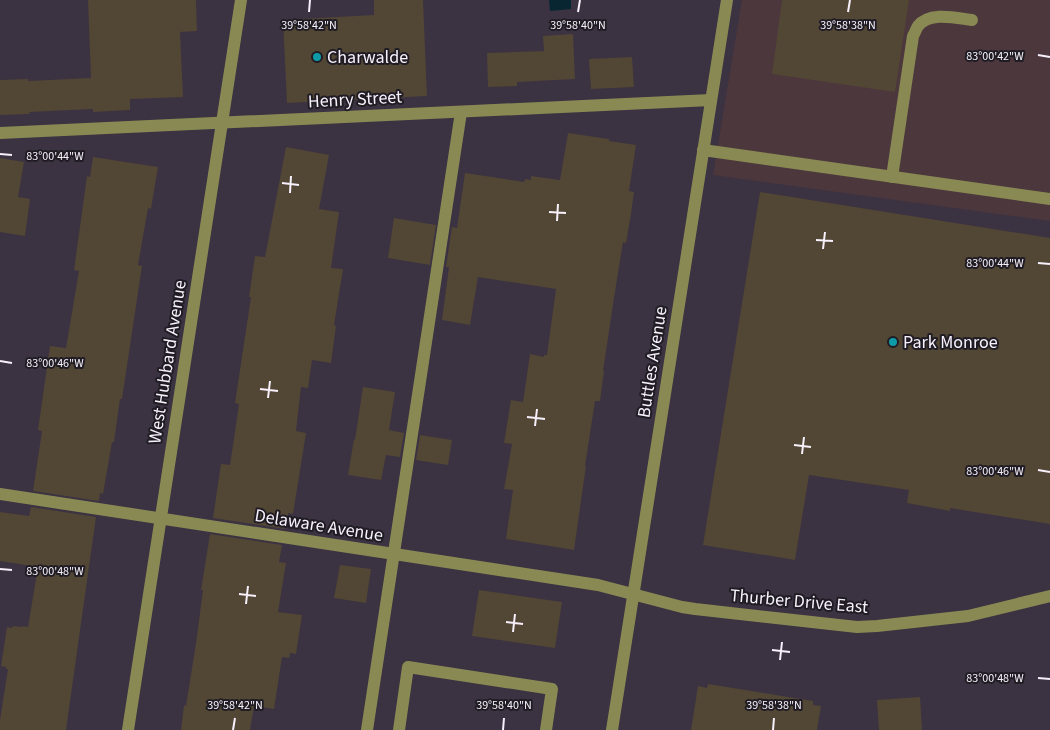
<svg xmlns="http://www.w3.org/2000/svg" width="1050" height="730" font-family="'Source Sans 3',sans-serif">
  <rect width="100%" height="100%" fill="#3b3242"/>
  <path fill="#4c373d" d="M742 0H1050V221L713 175Z"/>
  <path fill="#072632" d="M549 0H571V9L550 11Z"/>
  <g fill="#524635">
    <path d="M88 0H196L197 31 180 32 183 97 130 99V110L93 112V109L29 112 30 114 0 115V80L28 79V81L91 78Z"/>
    <path d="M374 0H423L427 96 287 103 283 20 374 15Z"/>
    <path d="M782 0H909L895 92 772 74Z"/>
    <path d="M573 34 575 79 517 82V86L488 87 487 53 544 51 543 36Z"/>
    <path d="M632 57 634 87 591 89 589 59Z"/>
    <path d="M568 133 609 139V141L636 145 629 191 634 192 631 214 626 243 623 242 614 298 603 371H604L600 401H595L585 466H586L574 550 506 539 513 490 504 489 512 444 504 443 511 400 523 402 530 354 544 357V355H547L556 289 478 277 470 325 442 320 449 267H446L452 227 457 228 465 173 524 182 525 179 531 180V176L560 180Z"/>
    <path d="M286 147 329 155 319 209 339 212 331 268 343 269 334 325 336 326 331 363 312 360 308 388 301 387 296 431 306 433 293 514 288 513 285 529 213 518 221 464 230 465 239 404 235 403 251 297H249L255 256 265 257Z"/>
    <path d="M93 157 158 167 151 209 148 208 138 265 142 266 122 399H120L114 442H112L103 494 100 493 99 501 33 491 42 431 38 430 50 346 66 348 79 271 74 270 87 176 90 177Z"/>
    <path d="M0 158 24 162 18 197 30 199 25 236 0 232Z"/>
    <path d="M760 192 1050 238V524L950 508V511L907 503 909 490 809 475 795 560 703 545Z"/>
    <path d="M394 218 436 225 430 265 388 258Z"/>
    <path d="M363 387 395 392 389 430 404 433 400 457 386 455 381 480 348 475 354 439 355 440Z"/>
    <path d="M420 435 452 440 448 465 416 460Z"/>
    <path d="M31 507 96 517 66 730H0V720L8 669H6V667L1 666 7 627 12 628 13 626 23 627V626L28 627 38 567 0 561V512L29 516Z"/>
    <path d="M210 534 282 545 279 562 286 563 278 612 302 615 296 654 290 653 289 658 282 657 274 709 254 706 250 730H181L184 705 186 706 196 643 203 590H201Z"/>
    <path d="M340 565 371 569 366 603 334 598Z"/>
    <path d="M479 590 562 602 555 648 472 636Z"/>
    <path d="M708 684 813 701V705L821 706 817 730H691L698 686 707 688Z"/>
    <path d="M920 697 922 730H879L877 700Z"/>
  </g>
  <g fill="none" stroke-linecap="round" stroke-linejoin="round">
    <g stroke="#898a53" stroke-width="12">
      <path d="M0 133 711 100"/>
      <path d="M703 150 1050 199"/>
      <path d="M892 177 913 36C915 33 916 29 918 26 930 11 956 18 972 20"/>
      <path d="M0 494 598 585 682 607 695 609 857 627 877 626 968 616 1050 596"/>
      <path d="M128 730 241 0"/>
      <path d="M367 730 461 112"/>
      <path d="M399 730 408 667 552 689 546 730"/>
      <path d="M612 730 727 0"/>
    </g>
  </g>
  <path fill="none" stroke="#f7f1fc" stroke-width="2" d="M309 12 310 0M578 12 580 0M848 12 850 0M1038 55 1050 57M0 154 12 155M282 183 299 185M290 193 291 176M549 212 566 213M557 221 558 204M816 240 833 241M823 249 825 232M1038 263 1050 264M0 361 12 363M260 389 278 391M268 398 270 381M527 417 545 419M535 426 537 409M794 445 811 447M802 454 804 437M1038 470 1050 472M0 569 12 570M239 594 256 596M246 604 248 586M506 622 523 624M513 632 515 614M772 650 790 652M780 660 782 642M1038 678 1050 679M233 730 235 718M503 730 504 718M773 730 774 718"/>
  <g fill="#0f9aa8" stroke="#201c23" stroke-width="2">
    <circle cx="317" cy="57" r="5"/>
    <circle cx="893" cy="342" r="5"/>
  </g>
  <g text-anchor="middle" stroke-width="4" stroke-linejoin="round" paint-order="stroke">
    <g font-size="18" fill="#f7f1fc" stroke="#201c23" text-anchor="start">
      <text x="327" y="63">Charwalde</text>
      <text x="903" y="348">Park Monroe</text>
    </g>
    <g font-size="18" fill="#f7f1fc" stroke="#201c23">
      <text transform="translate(355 99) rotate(-3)" y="6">Henry Street</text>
      <text transform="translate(167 362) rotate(-81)" y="6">West Hubbard Avenue</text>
      <text transform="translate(652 362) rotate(-81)" y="6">Buttles Avenue</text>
      <text transform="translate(319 525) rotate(9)" y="6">Delaware Avenue</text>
      <text transform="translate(799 601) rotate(5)" y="6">Thurber Drive East</text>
    </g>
  </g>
  <g font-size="12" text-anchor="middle" fill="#f7f1fc" stroke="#201c23" stroke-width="4" stroke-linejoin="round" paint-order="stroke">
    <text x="309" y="29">39°58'42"N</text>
    <text x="578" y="29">39°58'40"N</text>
    <text x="848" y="29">39°58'38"N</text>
    <text x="995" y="60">83°00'42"W</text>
    <text x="55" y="160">83°00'44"W</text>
    <text x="995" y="267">83°00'44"W</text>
    <text x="55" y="367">83°00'46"W</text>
    <text x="995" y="475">83°00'46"W</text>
    <text x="55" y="575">83°00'48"W</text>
    <text x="995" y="682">83°00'48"W</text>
    <text x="235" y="709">39°58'42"N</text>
    <text x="504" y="709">39°58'40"N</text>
    <text x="774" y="709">39°58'38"N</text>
  </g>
</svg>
